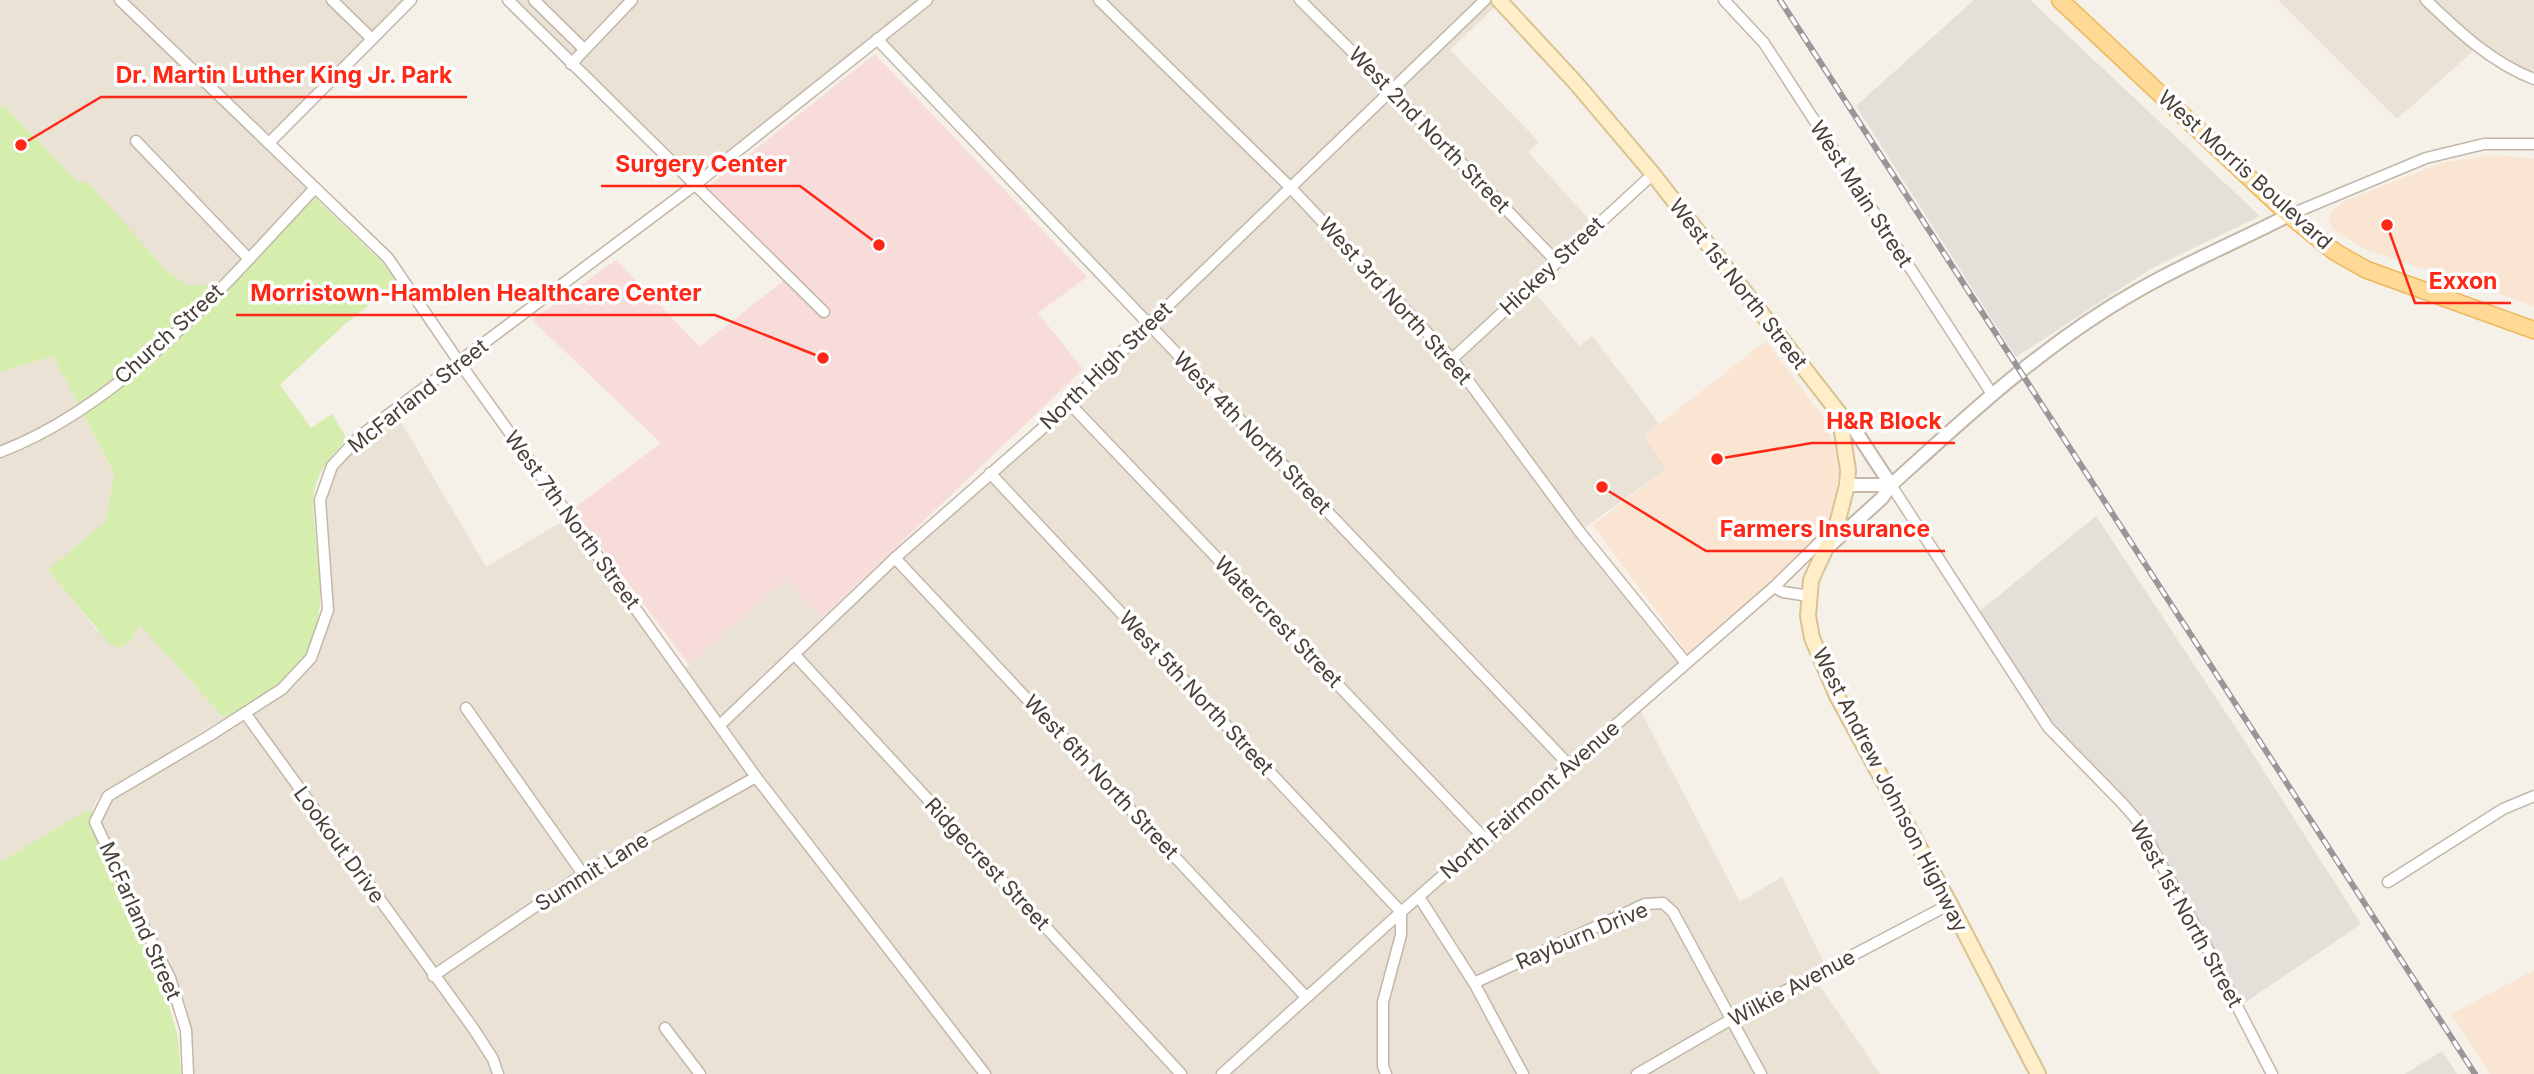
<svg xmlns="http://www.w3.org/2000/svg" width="2534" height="1074" font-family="Inter,sans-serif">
  <rect width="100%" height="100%" fill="#f5f0e8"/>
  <g fill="#eae2d5">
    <path d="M0 0H411L269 143 315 188 195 313 79 183 3 105 0 107Z"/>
    <path d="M508 0H1502L1450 50 1539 142 1528 152 1592 223 1557 262 1530 286 1579 346 1592 336 1659 424 1644 436 1666 469 1580 531 1686 663 1638 706 1740 902 1782 877 1827 969 1814 977 1880 1074H188L186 1030 170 978 95 822 108 796 282 689 311 658 328 610 320 500 332 466 394 410 486 567 570 517 682 671 785 579 827 622 1148 325 877 39 696 184Z"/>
    <path d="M2278 0H2534V79L2479 46 2397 119Z"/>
    <path d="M53 356 114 474 106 521 49 570 97 631 138 623 224 718 104 793 98 798 92 810 84 812 0 862V372Z"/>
  </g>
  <g fill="#f9e5d1">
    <path d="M2496 155 2534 159V306L2365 249 2333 229 2329 218 2331 212 2343 202 2441 163Z"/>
    <path d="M1766 341 1825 420 1837 457 1838 474 1835 497 1828 520 1811 546 1790 568 1688 654 1593 525 1666 469 1644 436Z"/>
    <path d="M2534 970V1074H2490L2452 1014Z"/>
  </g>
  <g fill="#e5dfd9">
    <path d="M1974 0H2030L2260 216 2152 268 2016 357 1856 106Z"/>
    <path d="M2096 516 2255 757 2361 924 2237 1008 2136 819 2052 733 1975 615Z"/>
    <path d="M2442 1051 2457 1074H2405Z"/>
  </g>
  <path fill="#f7dcda" d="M875 54 1087 277 1038 313 1083 369 822 618 785 579 689 665 573 509 661 443 532 320 616 260 700 347 783 281 697 196Z"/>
  <g fill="#d5edad">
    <path d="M3 105 79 183 86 182 94 189 166 270 188 286 206 285 221 297 314 197 381 261 398 282 344 325 280 385 311 428 332 414 347 439C332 455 318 470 314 493 312 509 315 525 316 541 322 586 327 638 291 673 272 691 247 705 224 718L139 624 131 641 119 648 109 643 48 570 106 521 114 473 53 356 0 372V107Z"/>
    <path d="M92 810C93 836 99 848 110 871L111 877 162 982 178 1037 181 1074H0V862L84 812Z"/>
  </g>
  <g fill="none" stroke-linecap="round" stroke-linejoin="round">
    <g stroke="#c2b7a9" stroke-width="13">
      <g id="minor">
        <path d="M120 0 388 258 459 362 756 777 985 1074"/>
        <path d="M332 0 371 38"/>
        <path d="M508 0 824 312"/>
        <path d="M534 0 584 49"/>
        <path d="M1099 0 1290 187 1452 359 1579 531 1686 663"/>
        <path d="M1300 0 1392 91 1557 262"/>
        <path d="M1724 0 1764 43 1992 394"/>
        <path d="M2426 0C2458 31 2492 63 2534 79"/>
        <path d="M877 39 1570 766"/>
        <path d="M571 64 632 0"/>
        <path d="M136 141 249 259"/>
        <path d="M269 143 411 0"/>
        <path d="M2289 215 2426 158 2484 144H2534"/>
        <path d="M1452 359 1653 174"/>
        <path d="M1070 404 1486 840"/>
        <path d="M0 452C124 405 226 283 315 188"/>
        <path d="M990 473 1401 912"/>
        <path d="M1891 485 2048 727 2123 804 2136 819 2203 940 2272 1074"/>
        <path d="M895 558 1306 997"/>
        <path d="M1774 587 1783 592 1809 596"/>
        <path d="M794 654 1181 1074"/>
        <path d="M466 708 583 874"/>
        <path d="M245 713 473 1028 493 1059 498 1074"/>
        <path d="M720 725 895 558 1070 404 1148 325 1485 0"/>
        <path d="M2388 882 2503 809 2534 796"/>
        <path d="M1419 897 1474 983 1523 1074"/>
        <path d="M433 976 583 874 756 777"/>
        <path d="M1474 983 1645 904 1663 903 1673 912 1761 1074"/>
        <path d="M665 1028 700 1074"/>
        <path d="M188 1074 186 1030 170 978 145 929 95 822 108 796 209 736 282 689 311 658 328 610 320 500 332 466 360 436 696 184 927 0"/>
        <path d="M1222 1074 1401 912 1774 587 1830 532"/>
        <path d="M1386 1074 1383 1066V1002L1401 935V912"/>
        <path d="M1637 1074 1730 1020 1950 904"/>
      </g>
    </g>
    <g stroke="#c2b7a9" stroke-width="16">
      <g id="tertiary">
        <path d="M1839 413 1847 418 1891 485"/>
        <path d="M1847 485H1891"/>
        <path d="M1827 548 1882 498 1891 485C1968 415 2045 343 2137 291 2185 263 2239 241 2289 215"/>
      </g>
    </g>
    <g stroke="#d9c293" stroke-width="18">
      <path id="secondary" d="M1499 0 1575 82 1653 174 1839 413 1848 470 1847 485 1837 524 1811 580 1808 616 1812 638 1837 696 1950 904 2038 1074"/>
    </g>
    <g stroke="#eeb85c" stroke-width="19">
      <path id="primary" d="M2060 0 2289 215 2335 252 2367 270 2534 330"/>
    </g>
    <use href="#minor" stroke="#fff" stroke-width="10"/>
    <use href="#tertiary" stroke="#fff" stroke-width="12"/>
    <use href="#secondary" stroke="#ffeec8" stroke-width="14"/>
    <use href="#primary" stroke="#ffda97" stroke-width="16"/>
    <g stroke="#979797" stroke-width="6">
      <path id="rail" d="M1780 0 2475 1074"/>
    </g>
    <use href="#rail" stroke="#fff" stroke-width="3.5" stroke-dasharray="10" stroke-linecap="butt"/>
  </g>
  <g text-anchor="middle" stroke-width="7" stroke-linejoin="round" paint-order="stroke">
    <g font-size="21" fill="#494036" stroke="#fff">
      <text transform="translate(1429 130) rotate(46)" y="7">West 2nd North Street</text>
      <text transform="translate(2245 170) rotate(42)" y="7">West Morris Boulevard</text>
      <text transform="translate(1861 194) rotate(57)" y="7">West Main Street</text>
      <text transform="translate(1552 266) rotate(-43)" y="7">Hickey Street</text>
      <text transform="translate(1738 284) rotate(52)" y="7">West 1st North Street</text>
      <text transform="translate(1395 301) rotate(48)" y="7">West 3rd North Street</text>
      <text transform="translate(169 334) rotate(-42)" y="7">Church Street</text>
      <text transform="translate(1106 366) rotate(-44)" y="7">North High Street</text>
      <text transform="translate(418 396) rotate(-38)" y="7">McFarland Street</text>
      <text transform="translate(1252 433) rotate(46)" y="7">West 4th North Street</text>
      <text transform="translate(572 520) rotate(54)" y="7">West 7th North Street</text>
      <text transform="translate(1278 622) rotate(46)" y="7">Watercrest Street</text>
      <text transform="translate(1196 693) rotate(47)" y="7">West 5th North Street</text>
      <text transform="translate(1101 777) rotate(47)" y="7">West 6th North Street</text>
      <text transform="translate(1890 790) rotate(63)" y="7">West Andrew Johnson Highway</text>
      <text transform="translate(1530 800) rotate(-41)" y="7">North Fairmont Avenue</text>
      <text transform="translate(339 845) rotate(54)" y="7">Lookout Drive</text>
      <text transform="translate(987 864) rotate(47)" y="7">Ridgecrest Street</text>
      <text transform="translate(592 872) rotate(-32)" y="7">Summit Lane</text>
      <text transform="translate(2186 914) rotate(61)" y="7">West 1st North Street</text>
      <text transform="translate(140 921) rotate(66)" y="7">McFarland Street</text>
      <text transform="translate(1582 936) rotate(-23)" y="7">Rayburn Drive</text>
      <text transform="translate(1792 988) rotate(-28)" y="7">Wilkie Avenue</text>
    </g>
  </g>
  <path fill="none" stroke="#ff2715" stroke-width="2.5" d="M21 145L101 97H467M879 245L800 186H601M2387 225L2415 303H2511M823 358L715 315H236M1717 459L1812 443H1955M1602 487L1706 551H1945"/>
  <g fill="#ff2715" stroke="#fff" stroke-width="2.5">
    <circle cx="21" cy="145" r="7"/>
    <circle cx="879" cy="245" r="7"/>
    <circle cx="2387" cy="225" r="7"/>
    <circle cx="823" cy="358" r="7"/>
    <circle cx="1717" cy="459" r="7"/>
    <circle cx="1602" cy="487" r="7"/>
  </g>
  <g font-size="23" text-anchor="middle" font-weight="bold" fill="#ff2715" stroke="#fff" stroke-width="7" stroke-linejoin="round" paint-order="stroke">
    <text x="284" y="83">Dr. Martin Luther King Jr. Park</text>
    <text x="701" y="172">Surgery Center</text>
    <text x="2463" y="289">Exxon</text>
    <text x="476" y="301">Morristown-Hamblen Healthcare Center</text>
    <text x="1884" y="429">H&amp;R Block</text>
    <text x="1825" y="537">Farmers Insurance</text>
  </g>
</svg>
